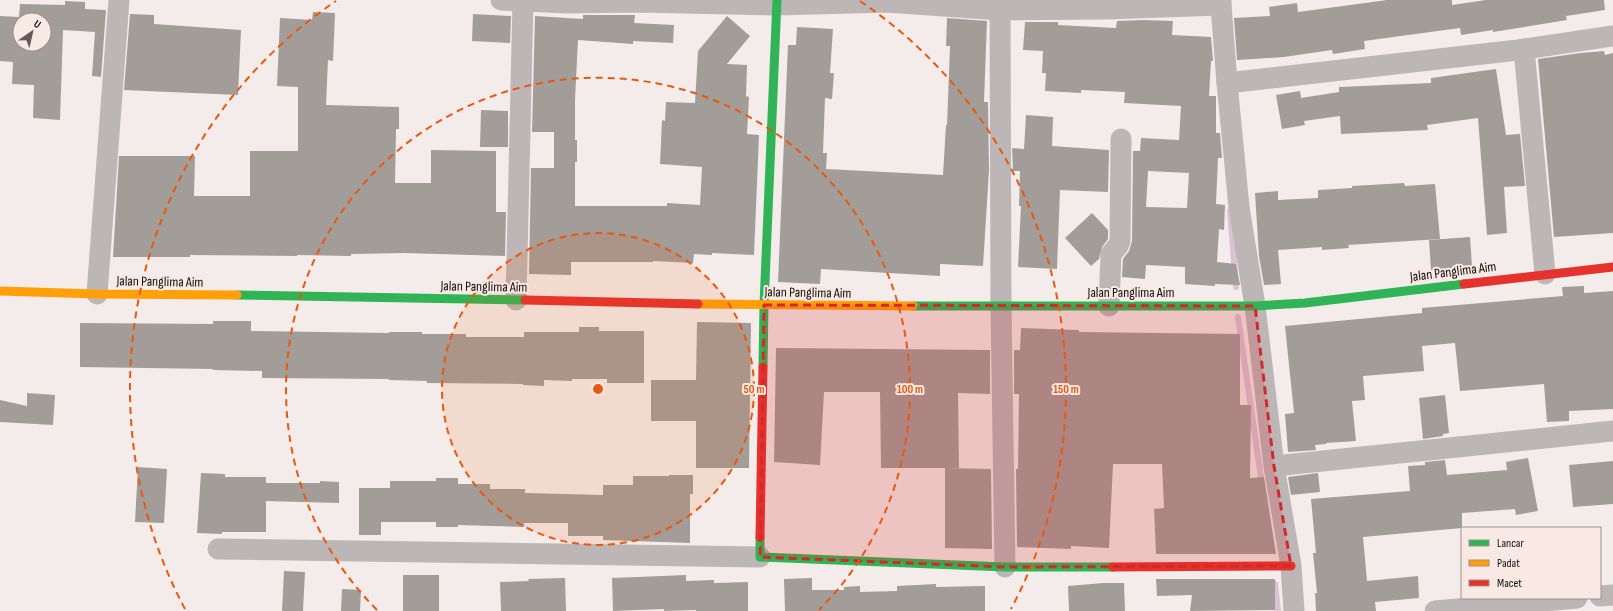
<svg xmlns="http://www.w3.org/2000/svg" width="1613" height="611" font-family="'Sofia Sans Condensed',sans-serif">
  <rect width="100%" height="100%" fill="#f4ecea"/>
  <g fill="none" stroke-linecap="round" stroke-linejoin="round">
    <g stroke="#dbc3d5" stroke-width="6">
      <path d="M1230 211 1236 287"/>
      <path d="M1238 317 1262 485"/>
      <path d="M1275 584 1278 611"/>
    </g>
  </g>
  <g fill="#a39d9a" fill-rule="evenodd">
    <path d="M1387 0H1452V5L1486 0H1604L1605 10 1566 16 1567 20 1493 32V30L1461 35 1460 28 1364 41 1365 49 1333 54 1332 50 1284 57 1237 60 1234 18 1270 16 1269 7 1297 3 1298 12Z"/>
    <path d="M65 1 85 2V9L106 10 101 77 92 76 95 32 63 30 60 120 33 118 34 85 12 84 13 62 0 61V16L19 17 20 4 65 5ZM20 20H44V44H20Z"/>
    <path d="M313 12 335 13 333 61 328 60 326 105 399 107V129H396L395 183H431V150L496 151V212H506L505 256 404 253 351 254V256L297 255V256L190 255V257H113L119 156H195L194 196H250V151H298V87L277 86 280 18 312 20Z"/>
    <path d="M130 14 154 15V24L241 30 238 95 124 90Z"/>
    <path d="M473 14 511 16 510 43 472 41Z"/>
    <path d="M583 15H635L634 23 674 25 673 43 633 41V44L578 40 575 100V140H577V162H575V206H667V203L700 205 702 167 660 164 662 120 665 121 666 102 695 103 698 51 727 16 750 36 727 64 747 65 746 96 749 97 747 134 759 135 754 255 712 253V255L694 254 693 263 653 261V262H571V275L529 274 531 168H554V132H532L535 16 583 19Z"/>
    <path d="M947 18 987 21 984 102H988L989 170 983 266 940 264V276L821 269 820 284 778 282 788 45H796L797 27 833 29 830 73H834L832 99 825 98 823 153H827L826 169 943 175 946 125H947L950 46H946Z"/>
    <path d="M1143 20 1173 21 1172 35 1211 37 1213 61H1211L1209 96H1216V133H1220L1222 158H1218L1216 204 1225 205 1224 230 1219 229 1217 262 1236 264 1240 285 1215 284V286L1185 284V267L1146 265 1145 279 1122 277 1123 259 1129 251 1132 241 1133 151H1140L1141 138 1179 140 1181 106 1124 103 1125 92 1081 90V93L1045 91 1046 73H1042L1043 51 1023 50 1025 22H1058V25L1116 28 1117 21ZM1148 171 1189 173 1187 208 1146 207Z"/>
    <path d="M1604 51 1605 55 1613 53V233L1554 237 1538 59 1581 53Z"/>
    <path d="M1496 69 1506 135 1520 134 1525 186 1504 187 1507 233 1487 235 1478 118 1427 125 1428 130 1341 134 1340 116 1304 121 1305 125 1282 129 1276 95 1300 91 1301 98 1339 92V87L1431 83V78Z"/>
    <path d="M481 110 508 111V147H480Z"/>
    <path d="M1026 115 1053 117 1052 146 1109 150 1108 192 1060 190 1057 269 1018 267 1021 206H1019L1020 171H1013L1012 148 1024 149Z"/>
    <path d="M1404 183 1405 186 1435 184 1440 239 1348 245 1349 248 1322 250V247L1278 250 1281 284 1264 285 1259 256 1255 193 1278 191V200L1318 198V190L1352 188V186Z"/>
    <path d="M1092 213 1108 230V239L1102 247 1099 259 1091 266 1065 238Z"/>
    <path d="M1470 237 1472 267 1431 270 1429 240Z"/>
    <path d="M1584 286V293L1613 291V409L1569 411V421L1547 422 1544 384 1460 391 1455 343 1422 346 1424 371 1363 376 1365 400 1352 401 1356 441 1326 443V444L1315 445 1316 450 1288 452 1285 414 1294 413 1285 326 1422 313V308L1563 296 1562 287Z"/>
    <path d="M213 321H251V331L389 333V332H422V334H466V337H524V332H579V327H599V331H644V383H607V379H572V381L544 380V386L523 385V384L427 383V381L389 380V379L262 378V371L213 370V369L80 367V323L213 324Z"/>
    <path d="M697 322 751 323 749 468H696V421H651V380H696Z"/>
    <path d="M1021 328 1079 330V332L1240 334V405H1251L1250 478 1264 477 1276 554H1156L1154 509 1164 508 1162 464H1113L1109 548 1071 546V549L1017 547 1016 469H1018L1019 394H1014V350H1020Z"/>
    <path d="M776 348 990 350V394L958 393 959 468H881L880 392H824L820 465 774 462Z"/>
    <path d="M27 393 55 395 53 425 0 422V400L27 406Z"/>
    <path d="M1445 395 1449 433 1443 434V436L1423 439 1419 398Z"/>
    <path d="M1528 458 1538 511 1516 515 1515 509 1462 513V528L1363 537 1367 581 1418 576 1419 598 1375 602 1376 611H1316L1315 593H1317L1313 553H1316L1311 499 1410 491 1408 466 1425 465V462L1445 460 1447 475 1507 470 1506 462Z"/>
    <path d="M1613 461V504L1573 507 1569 465Z"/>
    <path d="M138 467 167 469 164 523 135 522Z"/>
    <path d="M945 468 991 469 992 549 945 548Z"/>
    <path d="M201 473 225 474V477H266V483H320V481L339 482V503L266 501V532H222V534L197 533Z"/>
    <path d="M1318 473 1320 492 1291 495 1288 477Z"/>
    <path d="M669 475H693V494H690V543L603 540V536H568V523H524V527L458 525V527H436V522H381V535H359V488H390V481H436V478H458V484H490V489H525V493L603 495V485H633V476H669Z"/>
    <path d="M284 571 305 572 303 611H282Z"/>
    <rect x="403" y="575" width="36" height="36"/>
    <path d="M686 575V581L714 580V583L748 582V611H696V610L664 611V609L613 611 612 578Z"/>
    <path d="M565 578 566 611H501L500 582 529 581 528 579Z"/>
    <path d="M812 578V590H844V587L860 586V592L897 591V586L936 584V587L985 586V611H785L784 579Z"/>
    <path d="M1156 579H1275V610L1190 611 1192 595 1157 596Z"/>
    <path d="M1103 583H1124L1125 611H1069L1068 586Z"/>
    <path d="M342 589 361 590 360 611H341Z"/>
  </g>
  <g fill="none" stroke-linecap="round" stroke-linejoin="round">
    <g stroke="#bdb6b7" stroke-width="21">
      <path d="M501 0 567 3 639 2 777 5 887 2 1000 10 1106 9 1221 5V0"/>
      <path d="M1000 0 1001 307 1005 567"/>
      <path d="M1221 5 1227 83"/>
      <path d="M1524 49 1545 274"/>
      <path d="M97 294 119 0"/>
      <path d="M516 300 523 1"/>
      <path d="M1109 306 1111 254 1118 246 1120 241 1121 139"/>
      <path d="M1274 466 1613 431"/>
      <path d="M218 549 760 557"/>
      <path d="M1600 596 1613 595"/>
      <path d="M1294 611 1291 566 1274 466 1255 306 1239 207 1227 83 1518 50 1613 36"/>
      <path d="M1435 611 1577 598"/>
    </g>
    <g stroke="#30b455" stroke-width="9">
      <path d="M237 295 525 300"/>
      <path d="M913 306H1255L1305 303 1464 284"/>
      <path d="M763 367 764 305 777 0"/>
      <path d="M760 537V557L1005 567H1113"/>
    </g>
    <g stroke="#ff9f0a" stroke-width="9">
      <path d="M0 291 97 294 237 295"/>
      <path d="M698 304 913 306"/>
    </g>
    <g stroke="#e5322d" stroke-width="9">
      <path d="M1464 284 1613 267"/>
      <path d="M525 300 698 304"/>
      <path d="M760 537 763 367"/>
      <path d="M1113 567 1291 566"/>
    </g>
  </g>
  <path fill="#d62828" fill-opacity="0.2" stroke="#d62828" stroke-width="3" stroke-dasharray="8 5" stroke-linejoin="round" d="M764 305 1255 306 1274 466 1291 566 1005 567 760 557Z"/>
  <circle cx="598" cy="389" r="156" fill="#e8590c" fill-opacity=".12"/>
  <g fill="none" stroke="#e8590c" stroke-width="2" stroke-dasharray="7 5">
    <circle cx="598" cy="389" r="156"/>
    <path d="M377 610A312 312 0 1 1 819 610"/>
    <path d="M185 609A468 468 0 0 1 336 1M860 1A468 468 0 0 1 1011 609"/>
  </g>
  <g text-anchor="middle" stroke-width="4" stroke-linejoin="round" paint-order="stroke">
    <g font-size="14" fill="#100b0a" stroke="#f9e9e5">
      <text transform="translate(1453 271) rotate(-7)" y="5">Jalan Panglima Aim</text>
      <text transform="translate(160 281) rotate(1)" y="5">Jalan Panglima Aim</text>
      <text transform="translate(484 286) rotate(1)" y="5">Jalan Panglima Aim</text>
      <text transform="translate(808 292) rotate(1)" y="5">Jalan Panglima Aim</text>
      <text x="1131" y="297">Jalan Panglima Aim</text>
    </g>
  </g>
  <circle cx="598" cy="389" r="6" fill="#e8590c" stroke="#f9e9e5" stroke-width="2"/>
  <g font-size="12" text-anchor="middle" font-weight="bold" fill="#e8590c" stroke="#f9e9e5" stroke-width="4" stroke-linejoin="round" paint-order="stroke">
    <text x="754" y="393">50 m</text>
    <text x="910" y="393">100 m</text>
    <text x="1066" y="393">150 m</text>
  </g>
  <rect x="1461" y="527" width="140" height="72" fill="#f9e9e5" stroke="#9c908d"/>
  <rect x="1469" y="540" width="20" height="6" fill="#30b455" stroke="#9c908d"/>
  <text x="1497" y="547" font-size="12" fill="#100b0a">Lancar</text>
  <rect x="1469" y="560" width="20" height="6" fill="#ff9f0a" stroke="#9c908d"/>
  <text x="1497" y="567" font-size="12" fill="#100b0a">Padat</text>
  <rect x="1469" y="580" width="20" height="6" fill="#e5322d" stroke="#9c908d"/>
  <text x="1497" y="587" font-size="12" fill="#100b0a">Macet</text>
  <g transform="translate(32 32) rotate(34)"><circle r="19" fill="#f9e9e5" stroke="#9c908d"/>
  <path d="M0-3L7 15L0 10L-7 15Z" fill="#605a58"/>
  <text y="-6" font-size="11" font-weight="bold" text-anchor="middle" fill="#100b0a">U</text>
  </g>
</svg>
